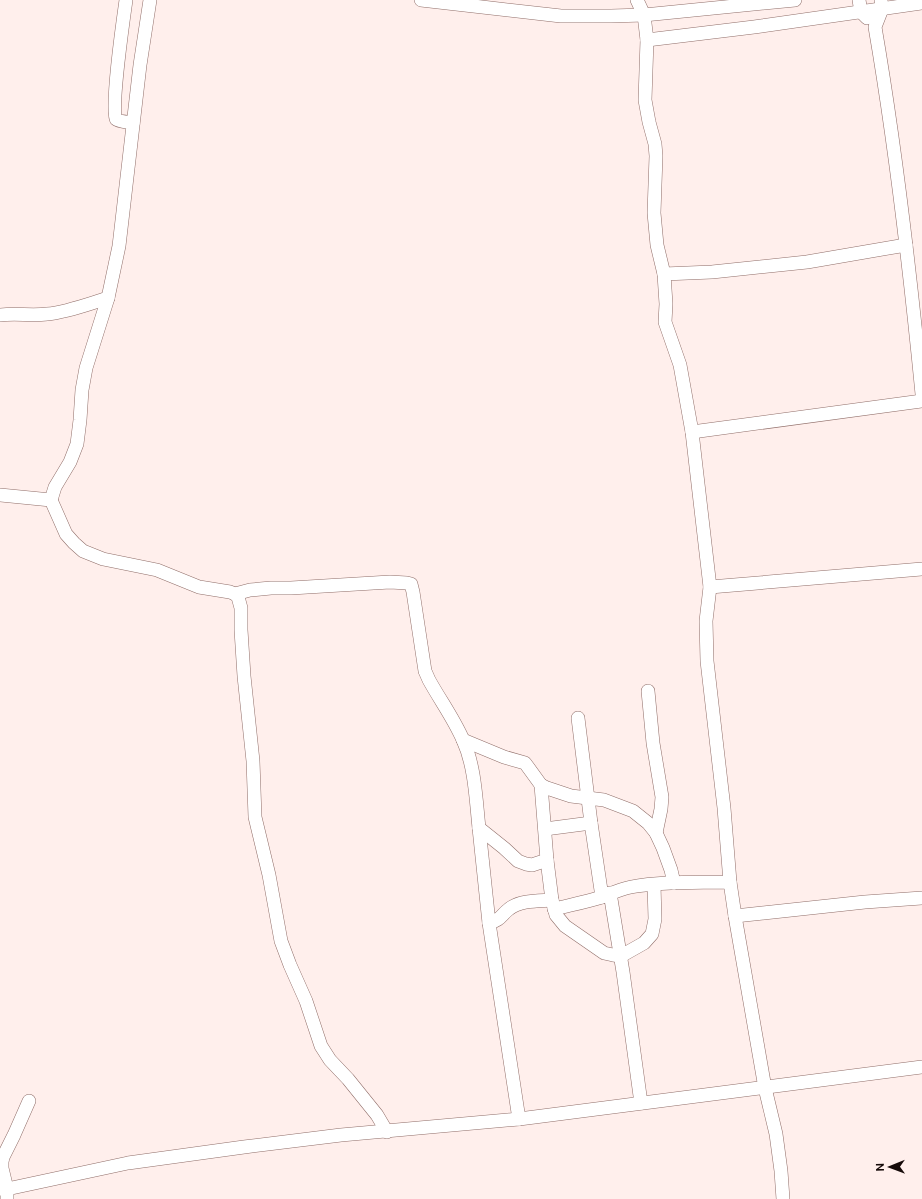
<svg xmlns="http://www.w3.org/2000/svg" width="922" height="1199" font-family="'Public Sans',sans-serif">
  <rect width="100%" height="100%" fill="#ffefec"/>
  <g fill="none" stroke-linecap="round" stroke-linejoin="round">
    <g stroke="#906e69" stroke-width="14">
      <g id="minor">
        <path d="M126 0C124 14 110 112 116 119 119 122 129 122 133 123"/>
        <path d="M421 0 561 16H611L644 15 795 0"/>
        <path d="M637 0 644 15 647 40 645 100 649 122 655 144 656 156 654 213 657 245 664 274 666 304 665 322 680 365 692 432 710 587 706 621 707 661 724 808 730 882 735 916 765 1088 776 1134 781 1171 783 1199"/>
        <path d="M859 0 861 12 867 18"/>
        <path d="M881 0 882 9 875 27C896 149 910 271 922 394"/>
        <path d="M647 40 754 27 922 3"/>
        <path d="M664 274 712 272 807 262 906 245"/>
        <path d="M0 315C16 313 32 316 47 314 68 312 88 304 108 298"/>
        <path d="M692 432 922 401"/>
        <path d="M0 495 51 500 55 487 70 462 77 444 80 420 82 390 86 368 108 298 119 246 140 65 150 0"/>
        <path d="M51 500 66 534 74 543 83 551 103 559 157 570 199 587 230 592 235 594 238 597 241 608V630L244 676 253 761 255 817 269 875 281 941 290 965 306 1001 321 1046 330 1060 348 1079 377 1115 387 1132"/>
        <path d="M710 587 922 569"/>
        <path d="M235 594 250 590 271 588H291L390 582 407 583 411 584 413 592 425 671 429 680C440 700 454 719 463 740 475 766 476 800 479 828L504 848 518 861 526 864 532 865 547 860"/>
        <path d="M648 691 653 743 662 797 661 809 656 833"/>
        <path d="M578 718 591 823 602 897"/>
        <path d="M463 740 504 757 525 763 541 785 547 788 571 796 604 800 633 811 648 823 656 833 663 848 671 870 674 883"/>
        <path d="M541 785 547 860 552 900 556 915 565 926 604 953 613 955 621 956 644 943 652 934 655 919 654 885"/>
        <path d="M479 828 489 923C501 920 501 915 509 909 520 900 539 901 552 900"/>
        <path d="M545 829 591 823"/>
        <path d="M610 893 623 972 641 1103"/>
        <path d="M554 909C570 905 586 902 602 897 612 893 621 889 631 887 664 881 698 883 730 882"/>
        <path d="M735 916 865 902 922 898"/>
        <path d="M489 923 519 1119"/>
        <path d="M0 1189H7L2 1168V1162L3 1157 14 1135 29 1101"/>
        <path d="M7 1199V1189L128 1163 244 1147 341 1135 519 1119 922 1067"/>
      </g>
    </g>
    <use href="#minor" stroke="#fff" stroke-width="13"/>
  </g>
  <g transform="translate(890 1167) rotate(269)" stroke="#ffefec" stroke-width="3" paint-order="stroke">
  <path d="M0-3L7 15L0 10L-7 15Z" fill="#160a09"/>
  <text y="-6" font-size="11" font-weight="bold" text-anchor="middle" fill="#160a09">N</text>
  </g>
</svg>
